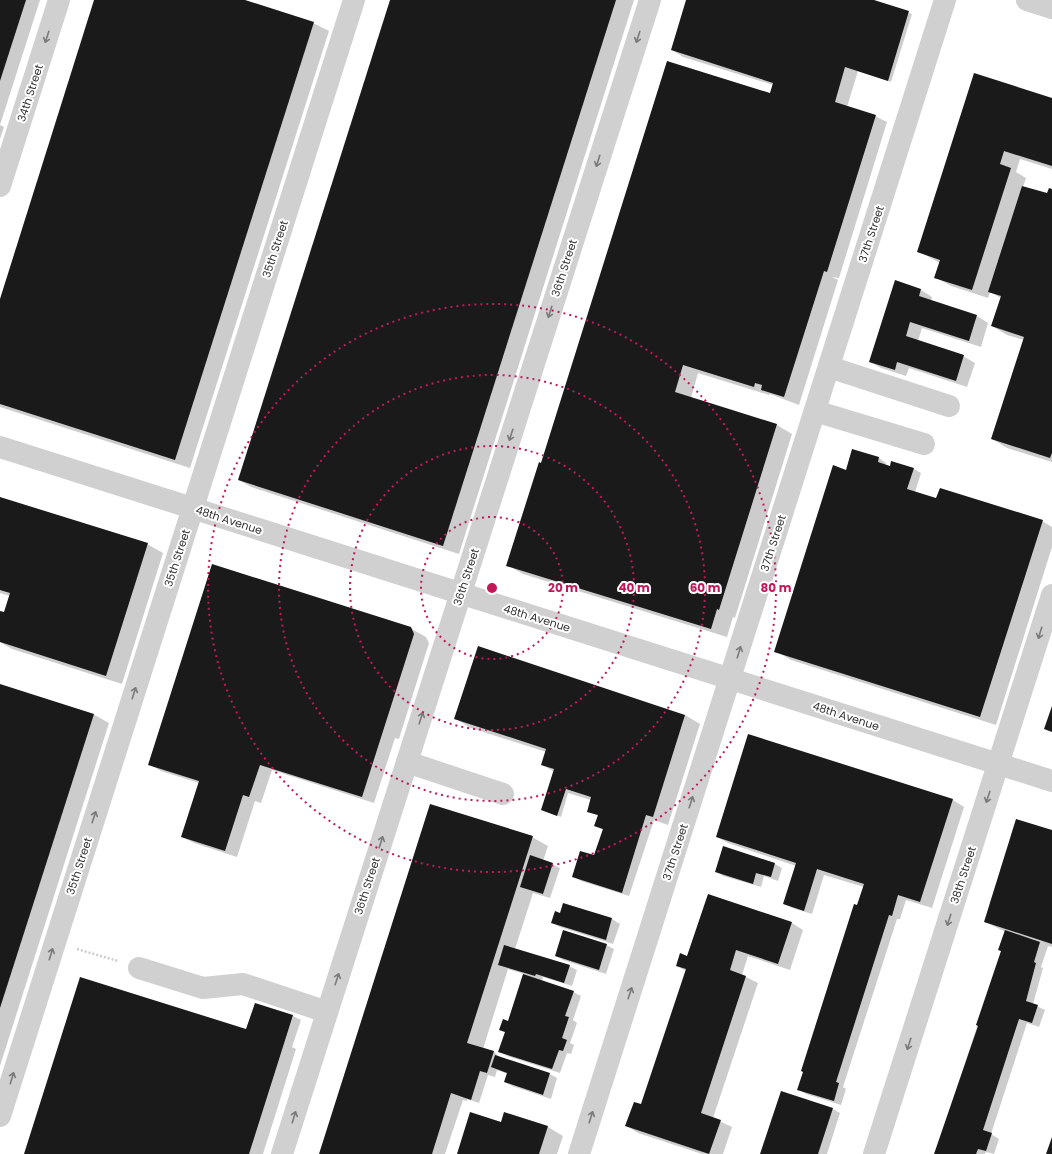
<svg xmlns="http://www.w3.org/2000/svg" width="1052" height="1154" font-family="Poppins,sans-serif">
  <rect width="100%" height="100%" fill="#fff"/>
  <g fill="#0003">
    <path d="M0 0H40L0 125Z"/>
    <path d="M95 0H240L313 23 329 31 190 468 0 407V302Z"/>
    <path d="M392 0H634L459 554 251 487 239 480Z"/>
    <path d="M687 0H870L912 14 891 82 858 71 847 107 875 116 887 122 839 278 832 277 838 280 799 405 770 394 769 395 698 373 691 398 777 425 792 434 735 618 733 617 727 637 523 574 508 565 542 464 770 95 773 85 683 57 672 50Z"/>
    <path d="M975 75 1052 99V169L1020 159 1016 172 1026 178 1023 187 1048 194 1052 190V462L1007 448 992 439 1024 340 1007 335 992 326 1001 298 990 292 988 298 951 286 935 277 940 263 918 251Z"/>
    <path d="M0 125 4 127 0 139Z"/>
    <path d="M896 282 921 290 932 297 931 301 977 316 988 323 981 347 922 328 918 341 963 356 975 363 967 387 909 368 906 376 881 368 870 362Z"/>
    <path d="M879 458 886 463 885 466 914 469 921 473 915 492 937 499 1042 521 1052 527V547L996 725 791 660 776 651 847 470Z"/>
    <path d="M0 498 147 544 163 553 122 684 12 649 0 642V612L5 613 10 596 0 593Z"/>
    <path d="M410 628 426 637 429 643 399 739 395 738 374 803 272 770 261 803 255 801 237 857 194 843 182 837 199 783 161 771 149 764Z"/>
    <path d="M0 685 93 714 109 723 0 1066Z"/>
    <path d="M685 715 700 724 668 825 654 820 629 896 581 881 573 876 595 857 603 830 595 826 598 816 588 811 591 800 568 793 561 817 542 810 555 772 542 765 546 752 471 728 456 719Z"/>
    <path d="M892 781 953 800 964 807 932 908 906 900 900 919H897L843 1087 846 1089 841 1105 806 1094 798 1089 864 887 824 875 812 914 792 908 784 903 796 866 728 843 717 837Z"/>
    <path d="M1052 831V947L1048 946 1041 967 1043 968 1033 1004 1045 1010 1039 1027 1027 1023 991 1134 999 1139 994 1154 986 1152 985 1154H935L1002 951 1006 932 985 922Z"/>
    <path d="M532 837 548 846 543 861 560 868 550 898 533 893 515 949 569 966 577 970 572 986 543 977 542 982 573 992 581 996 573 1020 577 1023 570 1043 574 1045 571 1054 567 1053 560 1073 507 1056 500 1052 506 1033 501 1030 509 1022 524 974 508 969 483 1049 494 1052 501 1058 550 1074 557 1078 551 1099 512 1086 505 1082 508 1074 497 1070 495 1077 488 1075 479 1103 467 1099V1101L463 1100 445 1154H320Z"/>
    <path d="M724 848 775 864 782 868 778 881 764 876 761 887 723 876 716 871Z"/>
    <path d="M708 896 792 923 803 930 790 970 748 956 742 975 758 983 713 1118 732 1127 723 1154H702L638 1133 627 1126 642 1105 686 971 677 966 688 957Z"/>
    <path d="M563 904 612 919 620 924 613 944 560 927 552 923 560 914Z"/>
    <path d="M606 945 614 949 606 974 563 960 556 956Z"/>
    <path d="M255 1004 293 1016 301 1020 292 1047 296 1049 263 1154H25L252 1032Z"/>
    <path d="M833 1109 840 1113 827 1154H761Z"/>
    <path d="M505 1113 548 1127 563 1136 557 1154H458L502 1124Z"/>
  </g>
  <g fill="#1a1a1a">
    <path d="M0 0H26L0 81Z"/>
    <path d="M94 0H245L314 22 175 460 0 404V299Z"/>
    <path d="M390 0H616L443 546 238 480Z"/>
    <path d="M686 0H874L909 11 888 81 845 67 835 102 876 115 827 272 824 271 784 397 761 390 762 385 755 383 754 387 683 365 675 392 777 424 719 610 717 609 711 629 506 566 539 462 541 463 667 61 770 93 773 83 671 50Z"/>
    <path d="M974 73 1052 98V166L1004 151 1000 164 1011 168 972 290 934 278 940 260 917 252Z"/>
    <path d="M1022 186 1047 193 1049 188 1052 189V453L1050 458 991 439 1024 337 991 326 1001 296 988 292Z"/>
    <path d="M895 280 921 289 919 296 977 315 969 341 910 322 906 336 964 355 956 381 897 362 895 370 869 362Z"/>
    <path d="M852 449 879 457 878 462 890 466 891 461 914 468 907 489 936 498 940 488 1043 520 980 717 774 652 833 465 846 470Z"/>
    <path d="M0 497 148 543 106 676 0 642V611L4 612 10 593 0 590Z"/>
    <path d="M212 564 411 627 414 634 362 797 260 765 249 797 243 795 225 851 181 837 199 781 148 765Z"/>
    <path d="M478 646 685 715 653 817 646 815 622 893 572 877 580 851 594 855 603 829 594 826 598 815 587 812 591 797 566 789 557 816 541 810 554 769 541 765 546 749 454 719Z"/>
    <path d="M0 684 94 714 0 1008Z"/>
    <path d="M1052 706V732L1044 729Z"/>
    <path d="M748 734 953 799 920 902 898 895 892 916 889 915 836 1082 839 1083 834 1101 797 1090 803 1072 801 1071 854 904 857 905 864 884 817 869 804 911 783 904 796 863 716 837Z"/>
    <path d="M430 804 533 836 467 1043 494 1051 487 1073 480 1071 471 1100 451 1093 432 1154H319Z"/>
    <path d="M1016 819 1052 830V944L984 922Z"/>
    <path d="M723 846 775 863 771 877 756 873 753 884 715 872Z"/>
    <path d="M530 855 553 863 543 894 520 887Z"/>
    <path d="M708 894 792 922 778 964 736 950 730 970 746 976 701 1113 721 1120 709 1154 625 1126 634 1102 641 1104 686 969 676 966 680 953 687 956Z"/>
    <path d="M563 903 612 918 606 940 551 923 555 911 560 913Z"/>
    <path d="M563 930 607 944 599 970 555 956Z"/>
    <path d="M1005 930 1040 942 1034 962 1036 963 1026 1001 1038 1005 1032 1023 1019 1019 983 1130 992 1133 986 1151 978 1149 976 1154H934L978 1026 976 1025 1001 951 998 950Z"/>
    <path d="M504 945 570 965 564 983 536 974 535 976 498 965Z"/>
    <path d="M523 974 574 991 565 1016 569 1017 562 1038 567 1040 563 1051 559 1050 552 1069 498 1052 505 1032 499 1030 503 1019 508 1021Z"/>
    <path d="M80 977 246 1029 255 1003 293 1015 249 1154H24Z"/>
    <path d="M495 1055 550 1073 543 1095 504 1082 507 1073 491 1067Z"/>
    <path d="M781 1091 833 1108 818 1154H760Z"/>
    <path d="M470 1112 501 1122 504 1112 548 1126 539 1154H457Z"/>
    <path d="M1052 1137V1154H1046Z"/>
  </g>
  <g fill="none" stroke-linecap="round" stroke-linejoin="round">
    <path stroke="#cdcdcd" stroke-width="2.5" stroke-dasharray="2 2" stroke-linecap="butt" d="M77 949 118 961"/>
    <g stroke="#d0d0d0" stroke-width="22">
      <path d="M1027 0 1052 8"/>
      <path d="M0 186 59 0"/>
      <path d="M829 367 949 406"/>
      <path d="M815 411 924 444"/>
      <path d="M0 447 1052 781"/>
      <path d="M407 762 503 794"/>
      <path d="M139 968 203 988 243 984 327 1012"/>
      <path d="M0 1116 354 0"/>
      <path d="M282 1154 650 0"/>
      <path d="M579 1154 945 0"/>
      <path d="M874 1154 1052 595"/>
    </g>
  </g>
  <defs><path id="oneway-shaft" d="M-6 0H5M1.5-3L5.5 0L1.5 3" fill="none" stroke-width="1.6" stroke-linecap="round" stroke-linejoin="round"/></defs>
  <g stroke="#7a7a7a">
    <use href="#oneway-shaft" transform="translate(47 37) rotate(108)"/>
    <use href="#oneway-shaft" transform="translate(638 37) rotate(108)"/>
    <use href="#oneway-shaft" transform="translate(598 161) rotate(108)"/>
    <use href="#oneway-shaft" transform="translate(550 312) rotate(108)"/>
    <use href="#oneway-shaft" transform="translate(511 435) rotate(108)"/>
    <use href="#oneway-shaft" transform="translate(1040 633) rotate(107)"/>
    <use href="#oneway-shaft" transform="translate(739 652) rotate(-73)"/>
    <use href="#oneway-shaft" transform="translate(134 693) rotate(-72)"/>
    <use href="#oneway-shaft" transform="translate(421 718) rotate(-72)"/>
    <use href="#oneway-shaft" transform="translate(988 797) rotate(108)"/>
    <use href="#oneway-shaft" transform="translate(691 802) rotate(-72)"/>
    <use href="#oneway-shaft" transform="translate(94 817) rotate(-72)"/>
    <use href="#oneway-shaft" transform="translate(381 842) rotate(-72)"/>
    <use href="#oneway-shaft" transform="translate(949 920) rotate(108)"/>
    <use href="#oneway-shaft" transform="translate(51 954) rotate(-73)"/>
    <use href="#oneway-shaft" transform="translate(337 979) rotate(-72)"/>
    <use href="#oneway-shaft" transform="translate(630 993) rotate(-72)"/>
    <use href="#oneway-shaft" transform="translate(909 1044) rotate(108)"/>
    <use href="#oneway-shaft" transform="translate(12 1078) rotate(-73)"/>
    <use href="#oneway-shaft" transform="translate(294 1117) rotate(-73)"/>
    <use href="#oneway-shaft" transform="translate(591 1117) rotate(-72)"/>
  </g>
  <g fill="none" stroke="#c2185b" stroke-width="2" stroke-dasharray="2 4">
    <circle cx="492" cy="588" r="71"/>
    <circle cx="492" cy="588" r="142"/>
    <circle cx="492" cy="588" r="213"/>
    <circle cx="492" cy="588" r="284"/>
  </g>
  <g text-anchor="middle" stroke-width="4" stroke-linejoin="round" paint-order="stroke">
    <g font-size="11" fill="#333" stroke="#fff">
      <text transform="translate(30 93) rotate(-72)" y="4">34th Street</text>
      <text transform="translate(871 234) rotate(-72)" y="4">37th Street</text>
      <text transform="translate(275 249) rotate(-72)" y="4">35th Street</text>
      <text transform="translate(564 268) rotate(-72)" y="4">36th Street</text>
      <text transform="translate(229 520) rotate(18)" y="4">48th Avenue</text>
      <text transform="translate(773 543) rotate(-72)" y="4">37th Street</text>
      <text transform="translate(177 558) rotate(-72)" y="4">35th Street</text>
      <text transform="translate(466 577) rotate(-72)" y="4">36th Street</text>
      <text transform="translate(537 618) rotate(17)" y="4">48th Avenue</text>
      <text transform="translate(846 716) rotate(18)" y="4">48th Avenue</text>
      <text transform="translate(675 852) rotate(-72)" y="4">37th Street</text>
      <text transform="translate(79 866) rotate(-72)" y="4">35th Street</text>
      <text transform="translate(963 875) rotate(-72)" y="4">38th Street</text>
      <text transform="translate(367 886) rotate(-72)" y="4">36th Street</text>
    </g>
  </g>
  <circle cx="492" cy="588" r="6" fill="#c2185b" stroke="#fff" stroke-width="2"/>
  <g font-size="12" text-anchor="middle" font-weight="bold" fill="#c2185b" stroke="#fff" stroke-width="4" stroke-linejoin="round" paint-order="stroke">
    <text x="563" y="592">20 m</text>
    <text x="634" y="592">40 m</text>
    <text x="705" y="592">60 m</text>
    <text x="776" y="592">80 m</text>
  </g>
</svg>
